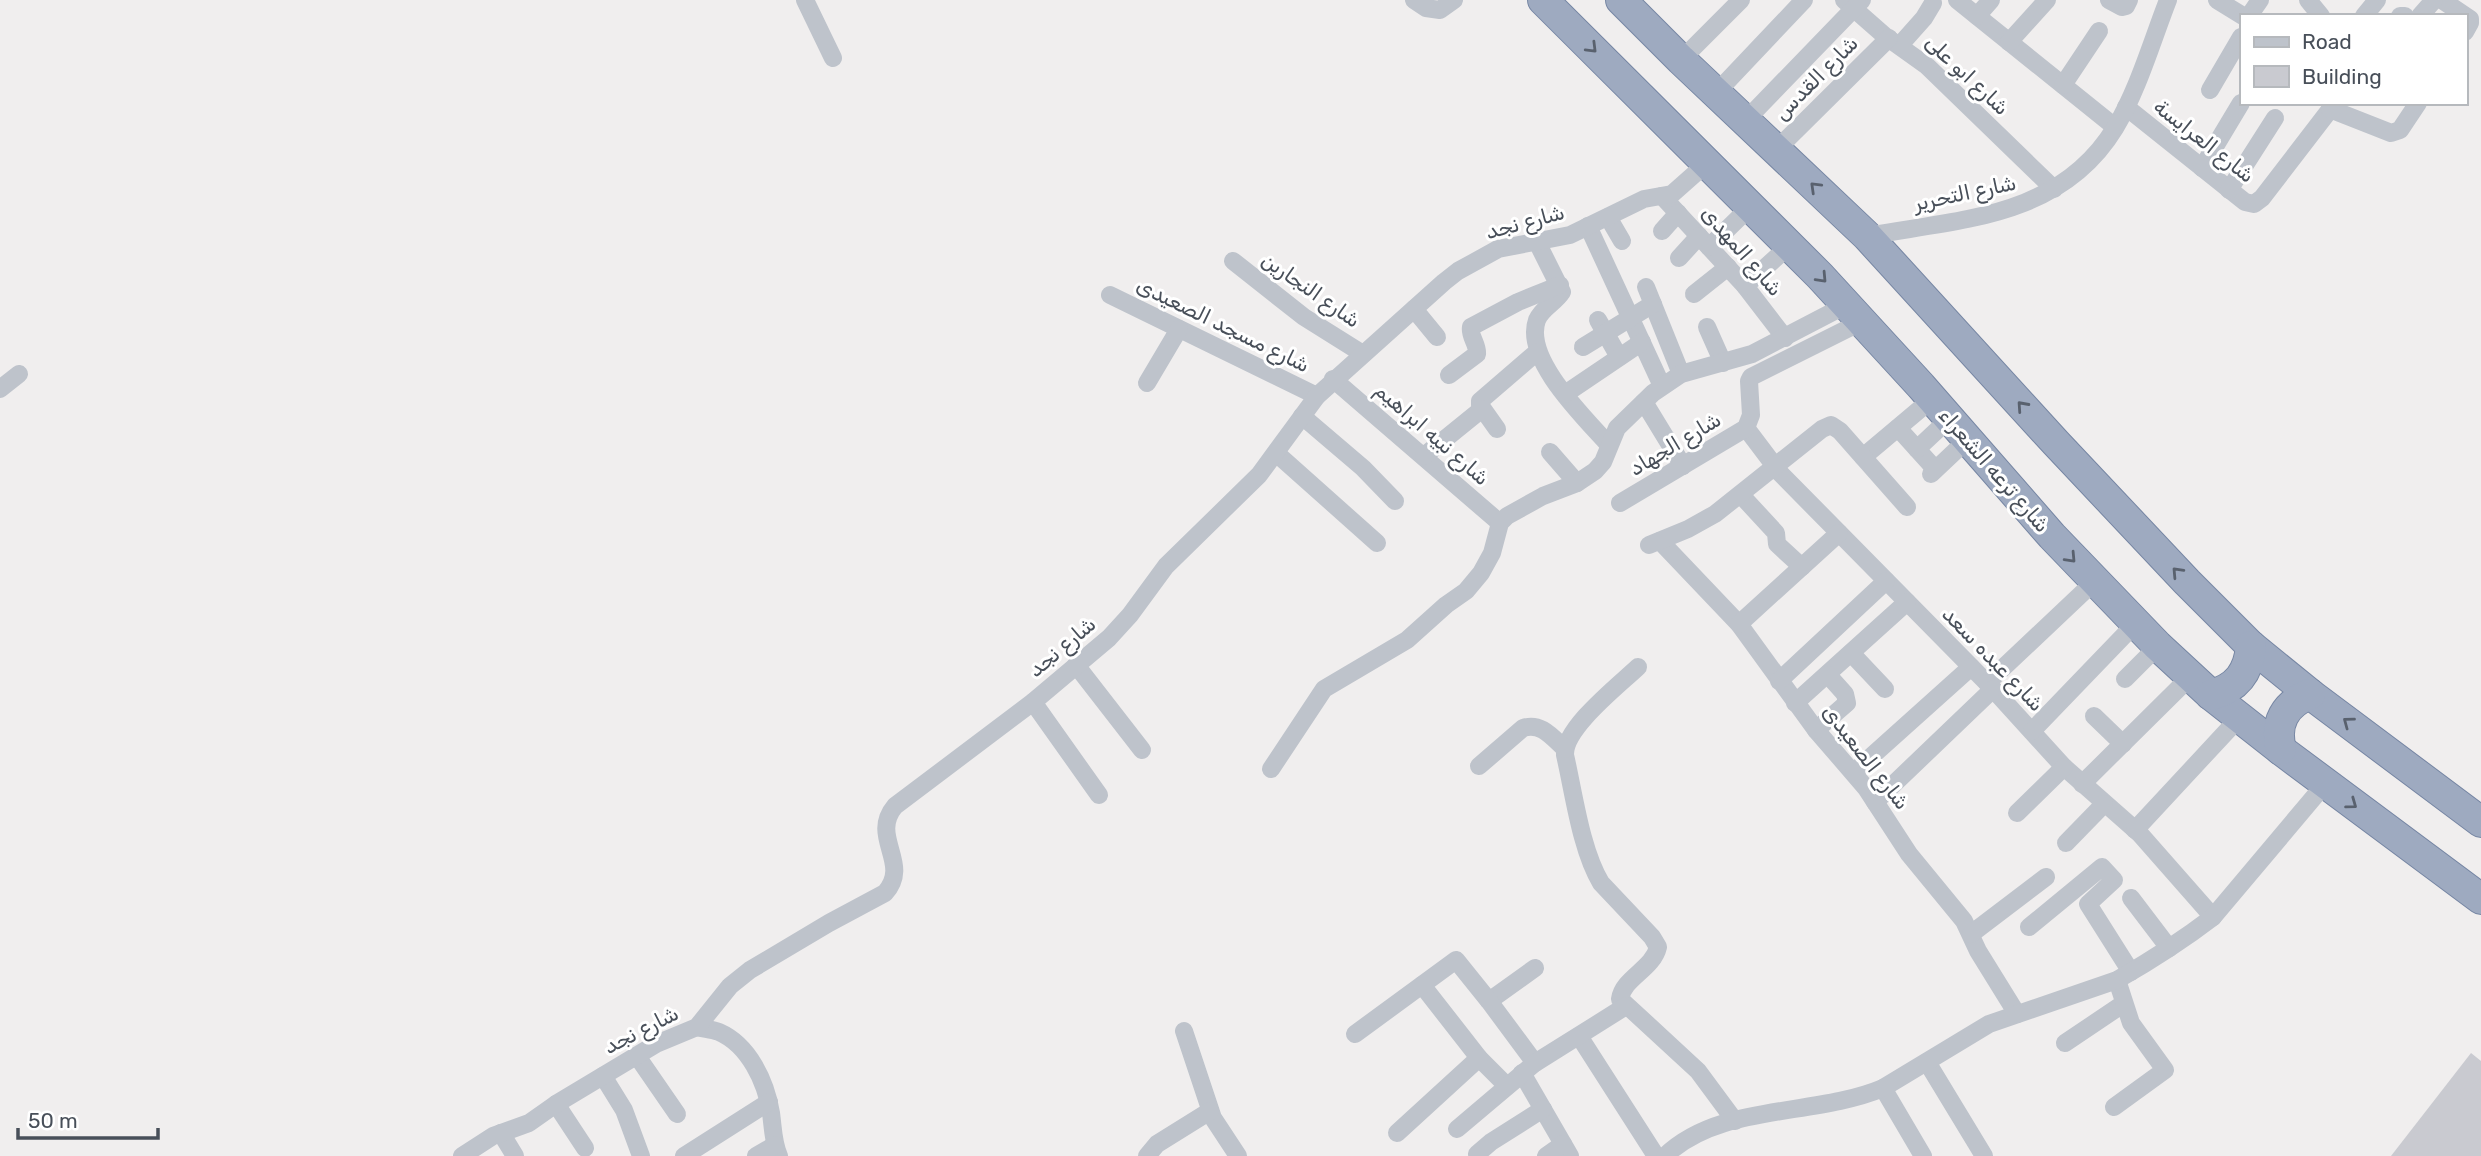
<svg xmlns="http://www.w3.org/2000/svg" width="2481" height="1156" font-family="Rubik,Vazirmatn,sans-serif">
  <rect width="100%" height="100%" fill="#f0eeee"/>
  <path fill="#c9cad0" d="M2471 1053 2481 1061V1156H2391Z"/>
  <g fill="none" stroke-linecap="round" stroke-linejoin="round">
    <g stroke="#7686a3" stroke-width="32">
      <g id="trunk">
        <path d="M1543 0 1820 276 1921 386 2052 536 2158 646 2211 695 2281 750 2481 899"/>
        <path d="M1621 0 1681 60 1867 236 2056 443 2187 582 2251 646 2310 694 2481 822"/>
        <path d="M2211 695C2237 688 2249 672 2251 646"/>
        <path d="M2281 750C2274 723 2285 704 2310 694"/>
      </g>
    </g>
    <g stroke="#bec3cb" stroke-width="18">
      <path d="M805 0 833 58"/>
      <path d="M1414 0 1426 8 1440 10 1454 0"/>
      <path d="M1844 0 1885 36 1927 66 2054 189"/>
      <path d="M1957 0 2115 127"/>
      <path d="M2109 0 2122 7 2126 6 2129 0"/>
      <path d="M2217 0 2243 16"/>
      <path d="M2308 0 2321 16"/>
      <path d="M2442 0 2470 19V23L2465 32"/>
      <path d="M1977 16 1991 0"/>
      <path d="M2249 16 2260 0"/>
      <path d="M2364 16 2377 0"/>
      <path d="M2400 16H2405"/>
      <path d="M2420 16 2434 0"/>
      <path d="M2009 42 2047 0"/>
      <path d="M1900 45 1924 18 1933 3"/>
      <path d="M1681 60 1741 0"/>
      <path d="M2063 85 2099 31"/>
      <path d="M2210 90 2241 37"/>
      <path d="M1716 93 1804 0"/>
      <path d="M2126 107 2245 202 2254 204 2262 198 2335 103"/>
      <path d="M2330 109 2391 133 2400 130 2418 103"/>
      <path d="M1745 121 1862 0"/>
      <path d="M1776 150 1889 38"/>
      <path d="M2202 168 2241 103"/>
      <path d="M2229 190 2275 118"/>
      <path d="M1662 196 1745 286 1785 338"/>
      <path d="M1608 217 1622 241"/>
      <path d="M1588 226 1662 386"/>
      <path d="M1662 231 1678 213"/>
      <path d="M1867 236C1960 219 2060 218 2115 128 2138 90 2152 41 2168 0"/>
      <path d="M1537 242 1562 292C1555 303 1542 308 1537 320 1523 359 1585 418 1609 445"/>
      <path d="M1709 247 1751 206"/>
      <path d="M1679 258 1699 236"/>
      <path d="M1233 261 1304 317 1363 354"/>
      <path d="M1745 286 1790 245"/>
      <path d="M1646 287 1681 374"/>
      <path d="M1694 294 1728 267"/>
      <path d="M1110 295 1317 396"/>
      <path d="M1414 309 1437 337"/>
      <path d="M1598 320 1619 357"/>
      <path d="M1707 327 1723 363"/>
      <path d="M1583 347 1653 304"/>
      <path d="M1449 375 1477 354C1478 344 1469 336 1471 327L1518 302 1560 285"/>
      <path d="M1333 379 1500 523"/>
      <path d="M1147 383 1179 329"/>
      <path d="M0 389 19 374"/>
      <path d="M1565 394 1642 342"/>
      <path d="M1644 402 1683 466"/>
      <path d="M1302 416 1363 468 1395 501"/>
      <path d="M1746 428 1780 473 1993 689 2064 767 2140 834 2213 917"/>
      <path d="M1898 428 1935 469"/>
      <path d="M1497 429 1480 405V401L1537 352"/>
      <path d="M1917 449 1949 419"/>
      <path d="M1550 452 1577 483"/>
      <path d="M1276 453 1377 543"/>
      <path d="M1424 456 1482 409"/>
      <path d="M1863 457 1932 399"/>
      <path d="M1931 474 1967 440"/>
      <path d="M1741 495 1776 533 1777 544 1802 567"/>
      <path d="M1620 503 1746 428 1751 415 1749 381 1751 377 1861 322"/>
      <path d="M1660 541 1739 624 1816 730 1866 788 1909 854 1964 921 1978 951 2017 1014"/>
      <path d="M1649 545 1688 529 1715 514 1822 429 1831 425 1840 431 1907 507"/>
      <path d="M1739 624 1839 533"/>
      <path d="M1851 653 1885 689"/>
      <path d="M1076 665 1142 750"/>
      <path d="M1638 667C1618 686 1564 728 1565 755 1574 794 1581 850 1601 883L1652 937 1658 947C1653 969 1623 978 1620 999L1698 1071 1735 1121"/>
      <path d="M2125 679 2158 646"/>
      <path d="M1779 681 1886 581"/>
      <path d="M1987 683 2094 582"/>
      <path d="M1033 702 1099 795"/>
      <path d="M1795 703 1907 602"/>
      <path d="M2094 716 2123 744"/>
      <path d="M1816 730 1847 703 1845 694 1828 675"/>
      <path d="M2032 731 2135 624"/>
      <path d="M1479 766 1523 728C1541 722 1552 737 1565 749"/>
      <path d="M1271 769 1324 689 1407 640 1446 605 1466 591 1481 573 1492 553 1500 523 1507 516 1543 496 1577 483 1595 471 1603 462 1617 428 1653 393 1681 374 1752 354 1846 305"/>
      <path d="M1854 772 1971 667"/>
      <path d="M2082 784 2190 677"/>
      <path d="M1875 802 1993 689"/>
      <path d="M2017 813 2064 767"/>
      <path d="M2135 830 2240 717"/>
      <path d="M2066 843 2104 804"/>
      <path d="M2131 898 2169 948"/>
      <path d="M2029 927 2102 867 2114 880 2088 904 2131 972"/>
      <path d="M1971 934 2046 877"/>
      <path d="M1422 985 1479 1058 1507 1086"/>
      <path d="M1489 1001 1535 968"/>
      <path d="M697 1027C704 1029 712 1029 719 1032 749 1045 766 1082 771 1113 773 1127 773 1143 779 1156"/>
      <path d="M1184 1031 1213 1118 1238 1156"/>
      <path d="M1355 1034 1456 960 1489 1001 1535 1063"/>
      <path d="M1579 1036 1656 1156"/>
      <path d="M2065 1043 2123 1004"/>
      <path d="M637 1056 677 1114"/>
      <path d="M1927 1062 1984 1156"/>
      <path d="M1522 1073 1570 1156"/>
      <path d="M603 1076 624 1110 641 1156"/>
      <path d="M1883 1088 1923 1156"/>
      <path d="M556 1104 585 1148"/>
      <path d="M2114 1107 2165 1070 2131 1023 2117 980"/>
      <path d="M1457 1129 1535 1063 1626 1006"/>
      <path d="M501 1133 515 1156"/>
      <path d="M1397 1133 1479 1058"/>
      <path d="M1477 1154 1491 1142 1543 1109"/>
      <path d="M462 1156 493 1136 529 1123 556 1104 656 1044 697 1027 730 986 750 970 829 923 885 893C912 863 869 837 895 806L1033 702 1109 638 1130 615 1166 566 1259 475 1317 396 1444 282 1458 271 1498 249 1570 235 1644 199 1672 194 1707 163"/>
      <path d="M684 1156 769 1102"/>
      <path d="M756 1156 775 1145"/>
      <path d="M1147 1156 1157 1144 1210 1111"/>
      <path d="M1546 1156 1563 1144"/>
      <path d="M1665 1156C1720 1103 1814 1117 1883 1088L1989 1024 2117 980C2150 961 2183 940 2213 917L2325 784"/>
    </g>
    <use href="#trunk" stroke="#9eaac0" stroke-width="30"/>
  </g>
  <defs><path id="oneway-chevron" d="M-2-3.5L2.5 0L-2 3.5" fill="none" stroke-width="1.6" stroke-linecap="round" stroke-linejoin="round" transform="scale(1.75)"/></defs>
  <g stroke="#59616e">
    <use href="#oneway-chevron" transform="translate(1592 48) rotate(45)"/>
    <use href="#oneway-chevron" transform="translate(1815 187) rotate(-136)"/>
    <use href="#oneway-chevron" transform="translate(1822 278) rotate(47)"/>
    <use href="#oneway-chevron" transform="translate(2022 406) rotate(-132)"/>
    <use href="#oneway-chevron" transform="translate(2071 558) rotate(47)"/>
    <use href="#oneway-chevron" transform="translate(2177 572) rotate(-133)"/>
    <use href="#oneway-chevron" transform="translate(2348 722) rotate(-143)"/>
    <use href="#oneway-chevron" transform="translate(2352 804) rotate(36)"/>
  </g>
  <g text-anchor="middle" stroke-width="6" stroke-linejoin="round" paint-order="stroke">
    <g font-size="21" fill="#484f59" stroke="#fff">
      <text transform="translate(1967 75) rotate(43)" y="7">شارع ابو على</text>
      <text transform="translate(1816 78) rotate(-45)" y="7">شارع القدس</text>
      <text transform="translate(2204 141) rotate(38)" y="7">شارع العرايسة</text>
      <text transform="translate(1965 193) rotate(-12)" y="7">شارع التحرير</text>
      <text transform="translate(1525 222) rotate(-15)" y="7">شارع نجد</text>
      <text transform="translate(1742 251) rotate(49)" y="7">شارع المهدى</text>
      <text transform="translate(1311 290) rotate(35)" y="7">شارع النجارين</text>
      <text transform="translate(1223 325) rotate(26)" y="7">شارع مسجد الصعيدى</text>
      <text transform="translate(1432 434) rotate(41)" y="7">شارع نبيه ابراهيم</text>
      <text transform="translate(1675 444) rotate(-31)" y="7">شارع الجهاد</text>
      <text transform="translate(1994 470) rotate(49)" y="7">شارع ترعه الشعراء</text>
      <text transform="translate(1062 647) rotate(-40)" y="7">شارع نجد</text>
      <text transform="translate(1993 659) rotate(46)" y="7">شارع عبده سعد</text>
      <text transform="translate(1866 757) rotate(52)" y="7">شارع الصعيدى</text>
      <text transform="translate(641 1030) rotate(-27)" y="7">شارع نجد</text>
    </g>
  </g>
  <rect x="2240" y="14" width="228" height="91" fill="#ffffff" stroke="#b6b9bd" stroke-width="2"/>
  <rect x="2254" y="37" width="35" height="10" fill="#bec3cb" stroke="#b6b9bd" stroke-width="2"/>
  <text x="2302" y="49" font-size="21" fill="#484f59">Road</text>
  <rect x="2254" y="66" width="35" height="21" fill="#c9cad0" stroke="#b6b9bd" stroke-width="2"/>
  <text x="2302" y="84" font-size="21" fill="#484f59">Building</text>
  <path d="M18 1128v10h140v-10" fill="none" stroke="#484f59" stroke-width="3.5"/>
  <text x="28" y="1128" font-size="21" fill="#484f59" stroke="#ffffff" stroke-width="5" paint-order="stroke">50 m</text>
</svg>
